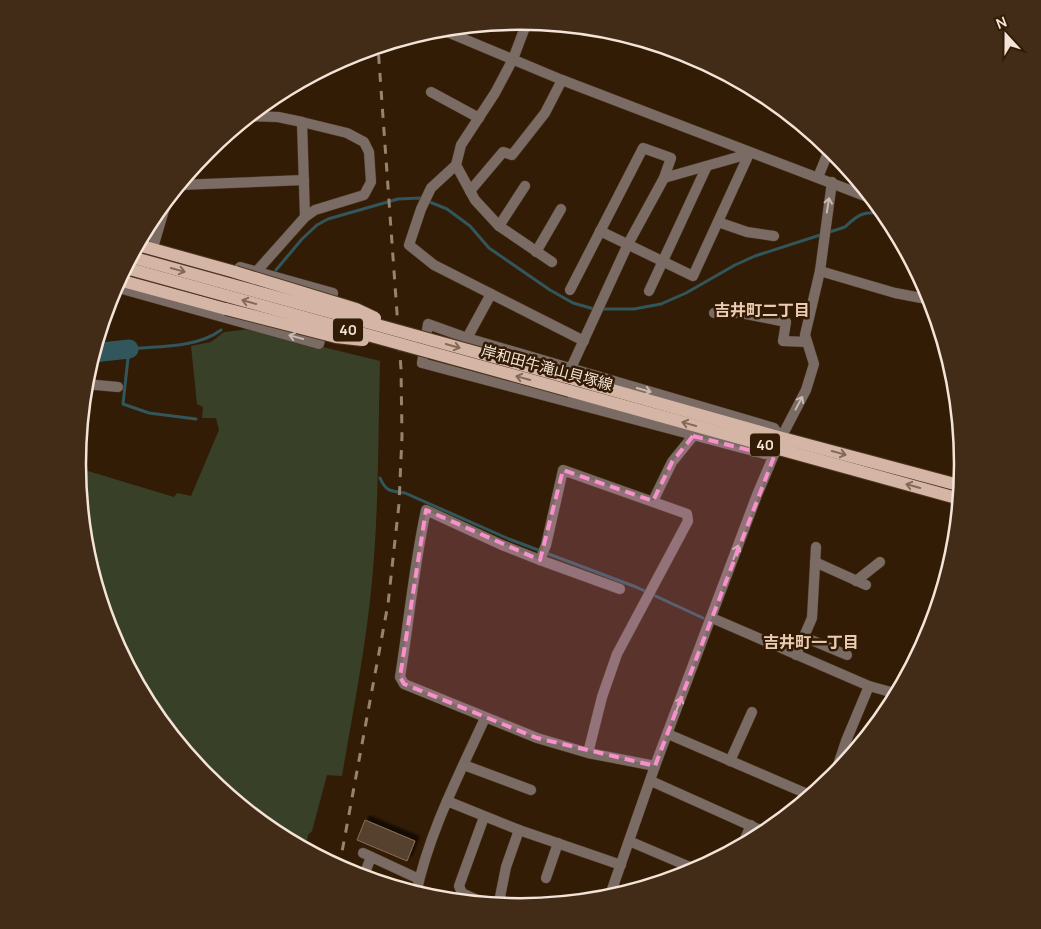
<svg xmlns="http://www.w3.org/2000/svg" width="1041" height="929" font-family="Manrope,'Noto Sans JP',sans-serif">
  <defs>
    <filter id="shadow"><feDropShadow dx="4.5" dy="-4.5" stdDeviation="1" flood-color="#0009"/></filter>
  </defs>
  <rect width="100%" height="100%" fill="#331c06"/>
  <path fill="#384028" d="M250 329 380 361C378 434 379 508 372 581 366 646 353 711 342 776L327 775 312 831 308 835 305 850 274 833 207 778 152 711 111 634 86 551 78 468 174 497 177 493 191 496 219 430 216 418H202L203 407 197 404 191 346 211 342 224 332Z"/>
  <g fill="none" stroke-linecap="round" stroke-linejoin="round">
    <g stroke="#31565b" stroke-width="3">
      <path d="M276 270 302 239 317 225 328 219 398 199 420 198 447 209 470 226 489 248 550 290 573 303 594 309H634L661 304 686 293 735 265 755 256 845 227C860 212 865 212 885 213"/>
      <path d="M196 419 149 413 123 404 129 349C159 346 197 348 221 330"/>
      <path d="M380 478C386 492 391 491 405 493L509 539 636 587 703 618"/>
    </g>
    <path stroke="#31565b" stroke-width="19" d="M93 353 129 349"/>
  </g>
  <path fill="#563f2d" stroke="#8a6e57" filter="url(#shadow)" d="M365 820 415 841 407 861 357 840Z"/>
  <g fill="none" stroke-linecap="round" stroke-linejoin="round">
    <g stroke="#4e3823" stroke-width="11">
      <g id="street">
        <path d="M527 22 513 59 495 93 461 145 456 165 475 200 499 226 552 262"/>
        <path d="M440 29 562 80 873 199"/>
        <path d="M431 92 479 118"/>
        <path d="M249 116 278 117 302 122 347 133 364 142 369 152 371 182 364 195 315 210 305 217 256 272"/>
        <path d="M302 122 305 217"/>
        <path d="M456 165 431 188 421 209 409 245 434 265 584 341"/>
        <path d="M818 177 830 148"/>
        <path d="M179 185 304 180"/>
        <path d="M470 191 503 152 512 155 545 113 562 80"/>
        <path d="M718 222 747 232 774 236"/>
        <path d="M499 226 525 186"/>
        <path d="M600 231 693 276 749 154"/>
        <path d="M154 244 167 200"/>
        <path d="M536 252 561 209"/>
        <path d="M240 267 333 293 329 307"/>
        <path d="M820 271 895 293 932 300"/>
        <path d="M115 287 319 344 323 328"/>
        <path d="M570 290 643 148 671 158 664 178"/>
        <path d="M649 291 707 166"/>
        <path d="M714 313H741L786 322 783 341 807 342"/>
        <path d="M467 338 491 294"/>
        <path d="M571 368 628 244 664 178 752 153"/>
        <path d="M85 384 118 387"/>
        <path d="M777 449 765 454 422 363 428 324 467 338 774 428 781 438"/>
        <path d="M653 501 672 462 693 436"/>
        <path d="M540 560 620 589"/>
        <path d="M815 562 866 585"/>
        <path d="M856 581 880 562"/>
        <path d="M712 618 869 686"/>
        <path d="M804 637 847 655"/>
        <path d="M796 655 812 618 816 547"/>
        <path d="M668 734 812 796"/>
        <path d="M588 753 602 697 617 654 688 521 687 514 563 470 546 545 540 560 502 545 426 510C414 565 409 621 400 677L404 684 537 738 588 753 655 766"/>
        <path d="M730 761 752 712"/>
        <path d="M464 765 531 790"/>
        <path d="M834 777 846 741 869 686 898 694"/>
        <path d="M651 781 767 833"/>
        <path d="M447 801 519 830 621 865"/>
        <path d="M484 817 459 886 462 893 486 904"/>
        <path d="M629 841 697 870"/>
        <path d="M742 846 751 825"/>
        <path d="M363 853 419 879"/>
        <path d="M363 878 371 857"/>
        <path d="M546 878 558 843"/>
        <path d="M416 894C429 832 459 775 485 718"/>
        <path d="M609 898 655 766 757 495 781 438 806 390 814 364 805 335 820 271 832 182"/>
        <path d="M494 905 499 902 506 867 519 830"/>
      </g>
    </g>
    <g stroke="#4e3823" stroke-width="14">
      <g id="primary">
        <path d="M138 245 235 272"/>
        <path d="M119 280 226 309"/>
        <path d="M573 379 771 435 962 486"/>
        <path d="M570 391 960 499"/>
      </g>
    </g>
    <use href="#street" stroke="#7a6c64" stroke-width="10"/>
    <use href="#primary" stroke="#d5b6a6" stroke-width="12"/>
    <path stroke="#968371" stroke-width="3" stroke-dasharray="9 9" stroke-linecap="butt" d="M339 868 388 604 399 504 402 436 401 369 378 47"/>
    <g stroke="#4e3823" stroke-width="14" stroke-linecap="butt">
      <g id="primary-bridge">
        <path d="M131 257 573 379"/>
        <path d="M126 268 570 391"/>
        <path d="M235 272 356 309 375 318"/>
        <path d="M226 309 336 337 363 340"/>
      </g>
    </g>
    <use href="#primary-bridge" stroke="#d5b6a6" stroke-width="12"/>
  </g>
  <defs><path id="oneway-shaft" d="M-6 0H5M1.5-3L5.5 0L1.5 3" fill="none" stroke-width="1.6" stroke-linecap="round" stroke-linejoin="round" transform="scale(1.25)"/></defs>
  <g stroke="#c9baaf">
    <use href="#oneway-shaft" transform="translate(828 205) rotate(-81)"/>
    <use href="#oneway-shaft" transform="translate(296 337) rotate(-165)"/>
    <use href="#oneway-shaft" transform="translate(644 390) rotate(16)"/>
    <use href="#oneway-shaft" transform="translate(799 403) rotate(-62)"/>
    <use href="#oneway-shaft" transform="translate(736 552) rotate(-70)"/>
    <use href="#oneway-shaft" transform="translate(679 704) rotate(-69)"/>
  </g>
  <g stroke="#846956">
    <use href="#oneway-shaft" transform="translate(178 270) rotate(15)"/>
    <use href="#oneway-shaft" transform="translate(249 302) rotate(-164)"/>
    <use href="#oneway-shaft" transform="translate(453 346) rotate(16)"/>
    <use href="#oneway-shaft" transform="translate(523 378) rotate(-165)"/>
    <use href="#oneway-shaft" transform="translate(689 424) rotate(-165)"/>
    <use href="#oneway-shaft" transform="translate(839 453) rotate(15)"/>
    <use href="#oneway-shaft" transform="translate(913 486) rotate(-164)"/>
  </g>
  <path fill="#f890cc" fill-opacity="0.2" stroke="#f890cc" stroke-width="4" stroke-dasharray="10 6" stroke-linejoin="round" d="M693 436 765 454 777 449 655 766 537 738 404 684 400 677 426 510 540 560 563 470 653 501 672 462Z"/>
  <g text-anchor="middle" stroke-width="5" stroke-linejoin="round" paint-order="stroke">
    <g fill="#331c06" stroke="#baa898" stroke-width="1">
      <rect x="333" y="318.5" width="30" height="23" rx="4"/>
      <rect x="750" y="433.5" width="30" height="23" rx="4"/>
    </g>
    <g font-size="14" font-weight="bold" fill="#f4e4d7">
      <text x="348" y="335">40</text>
      <text x="765" y="450">40</text>
    </g>
    <g font-size="15" fill="#f4e4d7" stroke="#331c06">
      <text transform="translate(547 368) rotate(15)" y="5">岸和田牛滝山貝塚線</text>
    </g>
    <g font-size="16" font-weight="bold" fill="#ecccb3" stroke="#331c06">
      <text x="762" y="316">吉井町二丁目</text>
      <text x="811" y="648">吉井町一丁目</text>
    </g>
  </g>
  <path d="M0 0H1041V929H0ZM86 464a434 434 0 1 1 868 0a434 434 0 1 1-868 0Z" fill="#422c17" fill-rule="evenodd"/>
  <path fill="none" stroke="#f4e4d7" stroke-width="2.5" d="M86 464a434 434 0 1 1 868 0a434 434 0 1 1-868 0Z"/>
  <g transform="translate(1006 35) rotate(339)" stroke="#331c06" stroke-width="4" paint-order="stroke">
  <path d="M0-4L9 19L0 12L-9 19Z" fill="#f4e4d7"/>
  <text y="-8" font-size="14" font-weight="bold" text-anchor="middle" fill="#f4e4d7">N</text>
  </g>
</svg>
